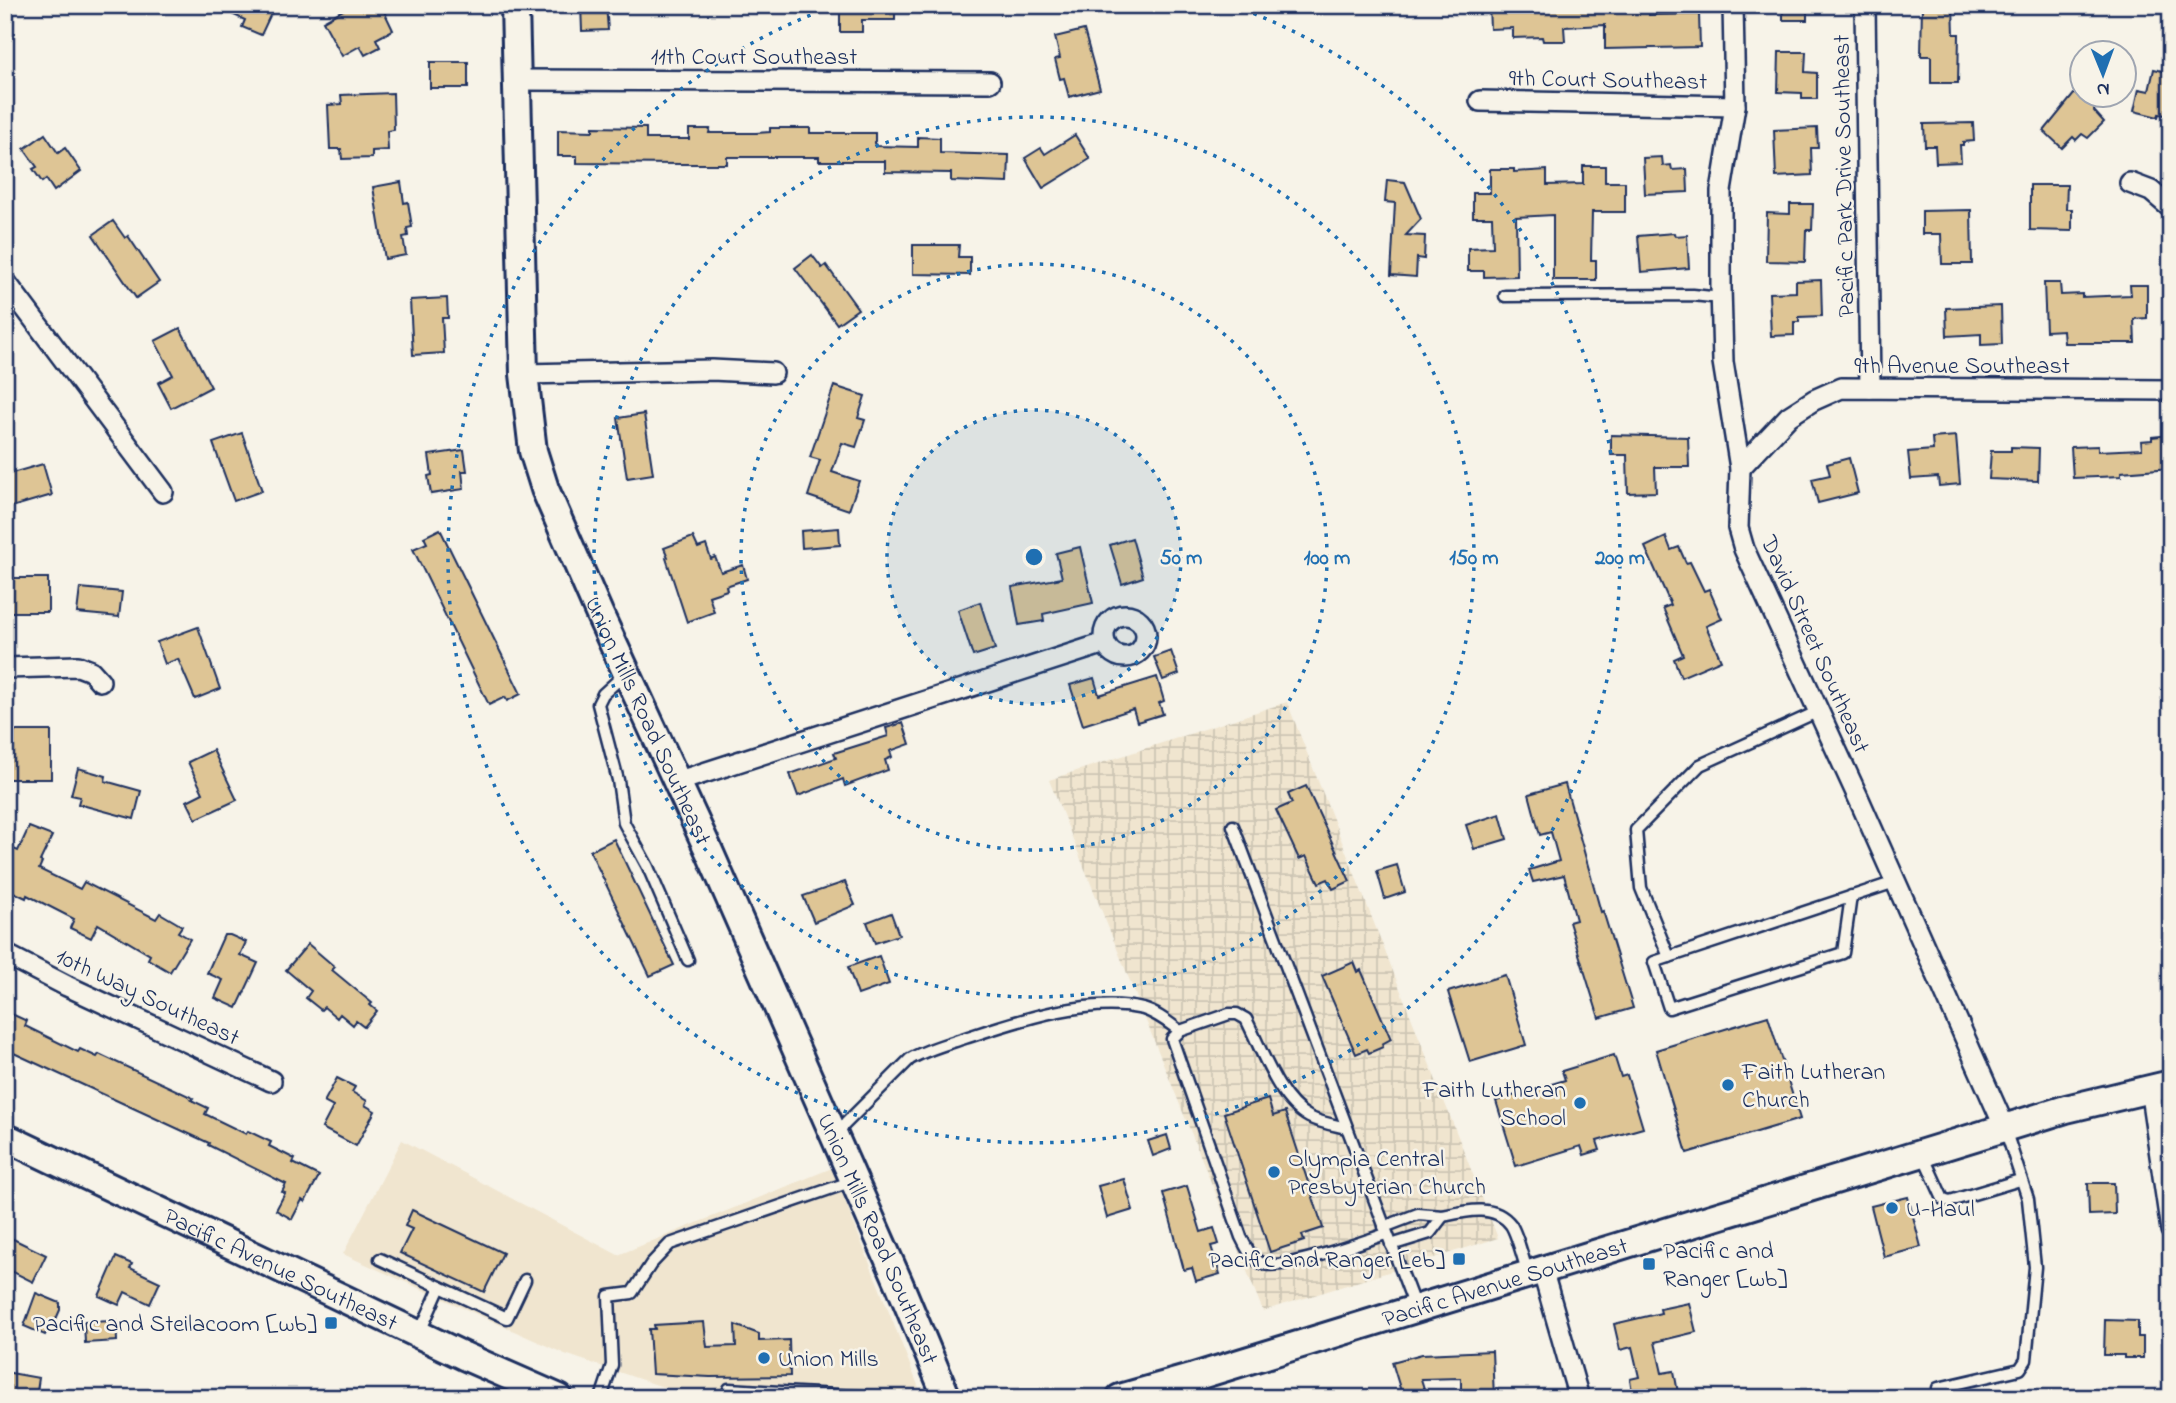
<svg xmlns="http://www.w3.org/2000/svg" width="2176" height="1403" font-family="'Indie Flower',sans-serif">
  <defs>
    <pattern id="industrial-grid" width="8" height="8" patternUnits="userSpaceOnUse" patternTransform="scale(1.75)"><rect width="8" height="8" fill="#f0e5cf"/><path d="M0 4h8M4 0v8" fill="none" stroke="#cdc5b4"/></pattern>
  </defs>
  <rect width="100%" height="100%" fill="#f7f3e8"/>
  <filter id="ink" filterUnits="userSpaceOnUse"><feTurbulence type="fractalNoise" baseFrequency=".0143" numOctaves="2"/><feDisplacementMap in="SourceGraphic" scale="14" xChannelSelector="R" yChannelSelector="G"/><feConvolveMatrix kernelMatrix="1 2 1 2 8 2 1 2 1" color-interpolation-filters="sRGB"/></filter>
  <g filter="url(#ink)">
    <path fill="#f0e5cf" d="M402 1140 618 1255 832 1168 923 1398H696L565 1354 343 1254Z"/>
    <path fill="url(#industrial-grid)" d="M1287 702 1498 1238 1263 1311 1049 780Z"/>
    <g fill="#dec595" stroke="#1b2f5e" stroke-width="2">
      <path d="M212 5H275L261 35 242 27 245 20Z"/>
      <path d="M352 5H381L393 30 376 39 380 47 365 55 360 46 342 56 323 21Z"/>
      <path d="M581 5H606L608 30 582 31Z"/>
      <path d="M840 5H895V20H862V32H840Z"/>
      <path d="M1489 5H1649V15L1699 14 1700 47 1605 49V25L1564 27 1565 41H1543L1542 37 1513 38V28L1490 29Z"/>
      <rect x="1783" y="5" width="24" height="15"/>
      <path d="M1922 5H1953L1954 34H1959L1958 83H1931V56H1921Z"/>
      <path d="M1084 30 1100 89 1069 97 1064 78 1060 79 1055 59 1060 58 1055 37Z"/>
      <path d="M1779 52H1806L1805 72 1817 73V99H1802V93L1778 92Z"/>
      <rect x="430" y="62" width="38" height="26"/>
      <path d="M2154 69 2171 73V116L2159 114 2158 117 2134 111 2139 89 2149 91Z"/>
      <path d="M393 93 394 130 387 131 388 150 372 151V158L342 159 341 149H330L328 105 342 104 341 95Z"/>
      <path d="M2074 94H2099L2094 111 2104 122 2088 138 2082 134 2076 140 2073 137 2062 148 2044 131Z"/>
      <path d="M1973 123 1974 141 1963 142V145H1960L1961 162 1936 163 1935 146H1925L1924 124Z"/>
      <path d="M593 127 646 128V139H689V129H710L709 133H756L770 132V128H810V133H875V146L918 147V137L940 138V153L1009 155 1008 183 951 181V173L885 172V161H819V157H727V164H680L577 163V156H558V130L593 131Z"/>
      <path d="M1817 128 1818 148H1811L1812 175 1776 177 1774 130Z"/>
      <path d="M45 134 58 153 65 148 81 171 54 191 46 179 42 182 33 169 37 167 24 149Z"/>
      <path d="M1075 135 1090 159 1043 188 1025 158 1041 148 1045 154Z"/>
      <path d="M1662 157 1663 166 1671 165 1672 170 1687 169 1688 192 1645 194 1643 158Z"/>
      <path d="M1583 166H1605V182H1625V212H1592L1591 260H1596V280H1553V215L1516 217 1517 276 1484 277V271H1468V248L1493 247 1492 217H1473V193H1490V169H1514V172L1547 170V185L1583 184Z"/>
      <path d="M1387 180 1405 182 1421 219 1406 235 1425 236 1424 259 1417 258 1416 277 1391 275 1395 203 1385 202Z"/>
      <path d="M401 182 404 203 408 202 412 227 407 228 408 236 403 237 406 255 385 259 373 187Z"/>
      <path d="M2030 185H2067L2066 209H2072V231L2030 230Z"/>
      <path d="M1790 204H1813L1812 230H1806L1805 262 1766 261 1767 213 1790 214Z"/>
      <path d="M1971 210 1972 264H1942L1941 234H1922V211Z"/>
      <path d="M113 221 125 238 128 236 159 282 136 298 93 235Z"/>
      <path d="M1674 233 1675 236 1687 235 1689 268 1641 272 1638 236Z"/>
      <path d="M913 245H959L958 257H970V275L913 274Z"/>
      <path d="M812 255 822 268 826 265 858 309 837 324 795 268Z"/>
      <path d="M1821 280 1822 316 1799 317V322H1794V335L1771 336 1769 293 1796 292V281Z"/>
      <path d="M2044 283H2060L2061 295 2082 294V297L2131 295 2130 285H2147V318L2134 319 2135 343H2064L2063 330 2046 331Z"/>
      <path d="M447 298 448 318H442L444 353 413 355 410 300Z"/>
      <path d="M2001 306 2002 344 1981 345V334L1947 336 1946 308Z"/>
      <path d="M180 328 211 387 171 408 158 383 173 375 155 341Z"/>
      <path d="M834 386 865 396 858 418 865 420 856 447 842 443 832 472 859 481 849 510 808 496 820 460 810 457Z"/>
      <path d="M644 414 653 474 627 478 618 418Z"/>
      <path d="M242 433 262 491 234 501 213 443Z"/>
      <path d="M1611 435 1688 437 1689 467H1655L1656 492 1628 493 1627 455H1611Z"/>
      <path d="M2170 435 2171 468 2121 472V476L2073 478 2071 447 2098 446V451L2142 449 2141 441 2152 440V437Z"/>
      <path d="M1956 436 1960 484 1939 486 1938 477 1911 479 1908 452 1933 450 1932 438Z"/>
      <path d="M2011 447 2039 448 2038 481 1989 479 1991 451H2011Z"/>
      <path d="M464 450 467 471H462L464 489 431 494 428 476 432 475 429 455Z"/>
      <path d="M1849 458 1858 493 1818 503 1812 479 1830 475 1827 464Z"/>
      <path d="M43 464 52 495 5 509V475Z"/>
      <path d="M839 528 840 545 802 548 801 531Z"/>
      <path d="M440 529 521 694 507 701 505 697 489 705 413 549 427 543 424 537Z"/>
      <path d="M693 537 698 548 706 545 711 559 715 557 721 572 743 565 747 579 726 586 727 590 709 596 714 612 687 622 666 558 668 557 664 548Z"/>
      <path d="M1666 537 1671 550 1679 547 1686 563 1690 562 1704 591 1709 589 1722 619 1706 626 1721 660 1681 677 1674 659 1683 655 1663 608 1671 605 1645 547Z"/>
      <path d="M1132 538 1143 577 1122 584 1110 545Z"/>
      <path d="M1080 547 1093 603 1043 614 1044 621 1019 625 1012 587 1062 578 1056 553Z"/>
      <rect x="5" y="578" width="43" height="34"/>
      <path d="M80 588 122 592 119 617 77 613Z"/>
      <path d="M980 602 995 649 973 656 958 610Z"/>
      <path d="M198 627 220 689 195 699 178 659 165 664 157 642Z"/>
      <path d="M1171 651 1179 674 1163 680 1154 657Z"/>
      <path d="M1157 677 1164 701 1159 703 1163 714 1137 722 1133 709 1083 725 1070 685 1094 678 1099 695Z"/>
      <path d="M903 723 910 744 890 751 892 757 885 760 888 770 845 786 843 779 798 796 790 774 836 758 834 753 888 736 886 728Z"/>
      <rect x="8" y="731" width="43" height="48"/>
      <path d="M213 750 237 800 196 819 187 801 203 793 188 762Z"/>
      <path d="M78 768 106 776 105 781 141 791 134 819 78 804 80 797 71 795Z"/>
      <path d="M1565 784 1601 912 1603 911 1633 1008 1599 1018 1569 922 1576 920 1564 875 1533 882 1529 870 1559 861 1551 832 1540 835 1529 794Z"/>
      <path d="M1306 786 1350 881 1333 889 1328 879 1319 883 1306 856 1299 859 1276 810 1292 803 1288 794Z"/>
      <path d="M1500 814 1507 839 1474 849 1466 825Z"/>
      <path d="M29 827 52 836 40 861 42 862 39 869 80 889 84 882 156 919 160 913 182 926 178 932 190 939 170 972 148 959 150 955 98 924 91 938 70 928 74 919 27 895 26 898 5 888V845L18 851Z"/>
      <path d="M614 839 674 965 650 976 590 851Z"/>
      <path d="M1397 865 1405 892 1385 899 1377 871Z"/>
      <path d="M845 882 855 905 814 922 803 896Z"/>
      <path d="M891 913 899 935 875 943 867 922Z"/>
      <path d="M224 935H230L246 942 240 955 258 963 237 1008 215 998 223 980 207 973Z"/>
      <path d="M308 944 335 967 332 970 372 1003 370 1005 377 1011 364 1027 356 1021 353 1025 340 1014 337 1018 324 1007 321 1010 306 998 311 991 286 970Z"/>
      <path d="M879 956 889 984 858 995 848 967Z"/>
      <path d="M1354 962 1358 972 1361 970 1391 1039 1382 1044 1383 1047 1369 1053 1367 1049 1356 1054 1322 976Z"/>
      <path d="M1505 975 1526 1045 1470 1062 1448 992Z"/>
      <path d="M5 1011 27 1021 25 1026 78 1052 80 1049 97 1057 99 1054 193 1098 191 1100 208 1108 205 1114 246 1134 248 1131 271 1142 269 1146 295 1159 293 1163 319 1176 305 1202 302 1200 292 1219 276 1210 285 1193 282 1192 286 1184 208 1145 209 1143 5 1049Z"/>
      <path d="M1768 1016 1800 1119 1687 1153 1656 1050Z"/>
      <path d="M1614 1055 1621 1077 1627 1075 1643 1128 1597 1141 1600 1150 1584 1155 1581 1146 1516 1166 1496 1101 1565 1080 1562 1071Z"/>
      <path d="M337 1078 355 1087 352 1092 367 1101 365 1105 375 1111 356 1146 322 1128 333 1107 324 1102Z"/>
      <path d="M1268 1099 1273 1116 1285 1112 1323 1228 1302 1235 1304 1241 1270 1252 1224 1113Z"/>
      <path d="M1167 1135 1171 1149 1153 1156 1148 1141Z"/>
      <path d="M1124 1179 1133 1210 1107 1218 1098 1186Z"/>
      <path d="M2088 1183H2114L2115 1214 2089 1215Z"/>
      <path d="M1187 1186 1201 1232 1214 1228 1219 1244 1211 1246 1220 1274 1196 1281 1192 1268 1184 1270 1163 1193Z"/>
      <path d="M1908 1197 1921 1247 1884 1257 1871 1206Z"/>
      <path d="M412 1210 503 1253 484 1292 400 1253 412 1229 405 1226Z"/>
      <path d="M5 1235 46 1255 33 1282 5 1268Z"/>
      <path d="M116 1257 132 1264 130 1268 160 1282 150 1304 125 1292 119 1305 99 1296Z"/>
      <path d="M36 1293 60 1303V1310L53 1326 50 1324 45 1335 24 1326Z"/>
      <path d="M1689 1303 1696 1332 1655 1342 1662 1373 1674 1371 1679 1398H1633L1630 1379 1639 1377 1632 1347 1620 1350 1614 1324 1661 1313 1660 1309Z"/>
      <path d="M2105 1320 2138 1321V1337H2143V1358H2124V1355H2104Z"/>
      <path d="M116 1321 117 1341 85 1343 84 1322Z"/>
      <path d="M704 1322 707 1347 736 1346 735 1325 759 1334V1341L789 1340 790 1376 710 1377 652 1374 649 1329H655L654 1325Z"/>
      <path d="M1492 1351 1494 1398H1461V1378L1421 1379 1427 1398H1403L1392 1362 1422 1354Z"/>
      <path d="M5 1372 39 1378 36 1398H5Z"/>
    </g>
    <g fill="none" stroke-linecap="round" stroke-linejoin="round">
      <g stroke="#1b2f5e" stroke-width="15">
        <g id="lane">
          <path d="M1505 296 1693 295 1721 298"/>
          <path d="M626 673 603 694 598 704 618 780 624 823 648 867 688 960"/>
          <path d="M1233 826 1415 1307"/>
          <path d="M1851 896 1843 953 1669 1008 1654 962 1669 957 1895 882"/>
          <path d="M1669 957 1641 888 1636 830 1700 765 1819 711"/>
          <path d="M1347 1128C1335 1125 1320 1123 1309 1117 1278 1100 1262 1050 1246 1019L1237 1014H1229L1180 1031 1172 1039 1241 1237C1246 1247 1251 1258 1261 1263 1280 1273 1363 1241 1386 1234"/>
          <path d="M837 1132 910 1059C927 1049 947 1044 965 1038 1017 1021 1089 996 1143 1009 1157 1013 1169 1023 1180 1031"/>
          <path d="M1923 1155 1943 1199 1950 1201 2020 1180"/>
          <path d="M1443 1216C1465 1211 1495 1203 1511 1225 1518 1236 1523 1260 1528 1273"/>
          <path d="M1384 1227 1418 1214 1443 1216 1430 1233 1391 1245"/>
          <path d="M380 1259 507 1318 525 1280"/>
          <path d="M419 1334 440 1287"/>
          <path d="M1938 1388 2020 1369 2026 1360 2035 1267 2028 1199 2005 1129"/>
          <path d="M601 1398 612 1365 609 1296 632 1293 651 1264 670 1244 853 1181"/>
          <path d="M726 1398 729 1389 891 1398"/>
        </g>
      </g>
      <g stroke="#1b2f5e" stroke-width="24">
        <g id="street">
          <path d="M1733 5 1735 106 1721 191V287L1723 362 1740 468 1738 528 1744 549 1858 797 2005 1128"/>
          <path d="M1865 5 1870 388"/>
          <path d="M518 80 990 82"/>
          <path d="M1480 101 1735 106"/>
          <path d="M2130 183 2151 191 2171 208"/>
          <path d="M5 281 163 492"/>
          <path d="M524 374 712 370 773 373"/>
          <path d="M1740 468 1789 416 1814 400 1841 388 2171 390"/>
          <circle cx="1125" cy="636" r="21"/>
          <path d="M5 668 78 666 91 671 100 681"/>
          <path d="M676 782 1105 643"/>
          <path d="M5 954 67 986 271 1081"/>
          <path d="M2150 1088 2171 1230"/>
          <path d="M1542 1269 1579 1398"/>
        </g>
      </g>
      <g stroke="#1b2f5e" stroke-width="32">
        <g id="secondary">
          <path id="s1" d="M515 5 524 374 533 451 545 489 599 613 709 851 899 1283 947 1398"/>
          <path id="s2" d="M5 1137 464 1356 559 1398"/>
          <path id="s3" d="M1120 1398 1194 1377 2066 1109 2171 1084"/>
        </g>
      </g>
      <use href="#lane" stroke="#f7f3e8" stroke-width="10"/>
      <use href="#street" stroke="#f7f3e8" stroke-width="19"/>
      <use href="#secondary" stroke="#f7f3e8" stroke-width="26"/>
    </g>
  </g>
  <circle cx="1034" cy="557" r="147" fill="#1f6fb2" fill-opacity=".12"/>
  <g fill="none" stroke="#1f6fb2" stroke-width="3.5" stroke-dasharray="3.5 7">
    <circle cx="1034" cy="557" r="147"/>
    <circle cx="1034" cy="557" r="293"/>
    <circle cx="1034" cy="557" r="440"/>
    <path d="M1234 6A586 586 0 1 1 834 6"/>
  </g>
  <g fill="#1f6fb2" stroke="#f7f3e8" stroke-width="2.5">
    <circle cx="1728" cy="1085" r="7"/>
    <circle cx="1580" cy="1103" r="7"/>
    <circle cx="1274" cy="1172" r="7"/>
    <circle cx="1892" cy="1208" r="7"/>
    <rect x="1452" y="1252" width="14" height="14" rx="3.5"/>
    <rect x="1642" y="1257" width="14" height="14" rx="3.5"/>
    <rect x="324" y="1316" width="14" height="14" rx="3.5"/>
    <circle cx="764" cy="1358" r="7"/>
  </g>
  <g text-anchor="middle" stroke-width="5" stroke-linejoin="round" paint-order="stroke">
    <g font-size="24" fill="#1b2f5e" stroke="#f7f3e8">
      <text x="754" y="64">11th Court Southeast</text>
      <text transform="translate(1608 79) rotate(1)" y="8">9th Court Southeast</text>
      <text transform="translate(1843 176) rotate(-91)" y="8">Pacific Park Drive Southeast</text>
      <text x="1962" y="373">9th Avenue Southeast</text>
      <text transform="translate(1816 644) rotate(66)" y="8">David Street Southeast</text>
      <text dy="8" stroke="none"><textPath href="#s1" startOffset="740">Union Mills Road Southeast</textPath></text>
      <text transform="translate(148 996) rotate(25)" y="8">10th Way Southeast</text>
      <text dy="8" stroke="none"><textPath href="#s1" startOffset="1307">Union Mills Road Southeast</textPath></text>
      <text dy="8" stroke="none"><textPath href="#s2" startOffset="306">Pacific Avenue Southeast</textPath></text>
      <text dy="8" stroke="none"><textPath href="#s3" startOffset="402">Pacific Avenue Southeast</textPath></text>
    </g>
    <g font-size="24" fill="#1b2f5e" stroke="#f7f3e8" text-anchor="start">
      <text x="1742" y="1079">Faith Lutheran<tspan x="1742" dy="28">Church</tspan></text>
      <text x="1566" y="1097" text-anchor="end">Faith Lutheran<tspan x="1566" dy="28">School</tspan></text>
      <text x="1288" y="1166">Olympia Central<tspan x="1288" dy="28">Presbyterian Church</tspan></text>
      <text x="1906" y="1216">U-Haul</text>
      <text x="1663" y="1258">Pacific and<tspan x="1663" dy="28">Ranger [wb]</tspan></text>
      <text x="1445" y="1267" text-anchor="end">Pacific and Ranger [eb]</text>
      <text x="317" y="1331" text-anchor="end">Pacific and Steilacoom [wb]</text>
      <text x="778" y="1366">Union Mills</text>
    </g>
  </g>
  <circle cx="1034" cy="557" r="10" fill="#1f6fb2" stroke="#f7f3e8" stroke-width="3.5"/>
  <g font-size="21" text-anchor="middle" font-weight="bold" fill="#1f6fb2" stroke="#f7f3e8" stroke-width="5" stroke-linejoin="round" paint-order="stroke">
    <text x="1181" y="564">50 m</text>
    <text x="1327" y="564">100 m</text>
    <text x="1474" y="564">150 m</text>
    <text x="1620" y="564">200 m</text>
  </g>
  <rect width="2176" height="1403" fill="none" stroke="#f7f3e8" stroke-width="28"/>
  <rect x="14" y="14" width="2148" height="1375" fill="none" stroke="#1b2f5e" stroke-width="2.5" filter="url(#ink)"/>
  <g transform="translate(2103 74) rotate(179)"><circle r="33" fill="#f7f3e8" stroke="#9fa5b1" stroke-width="2"/>
  <path d="M0-5L12 26L0 18L-12 26Z" fill="#1f6fb2"/>
  <text y="-10" font-size="19" font-weight="bold" text-anchor="middle" fill="#1b2f5e">N</text>
  </g>
</svg>
